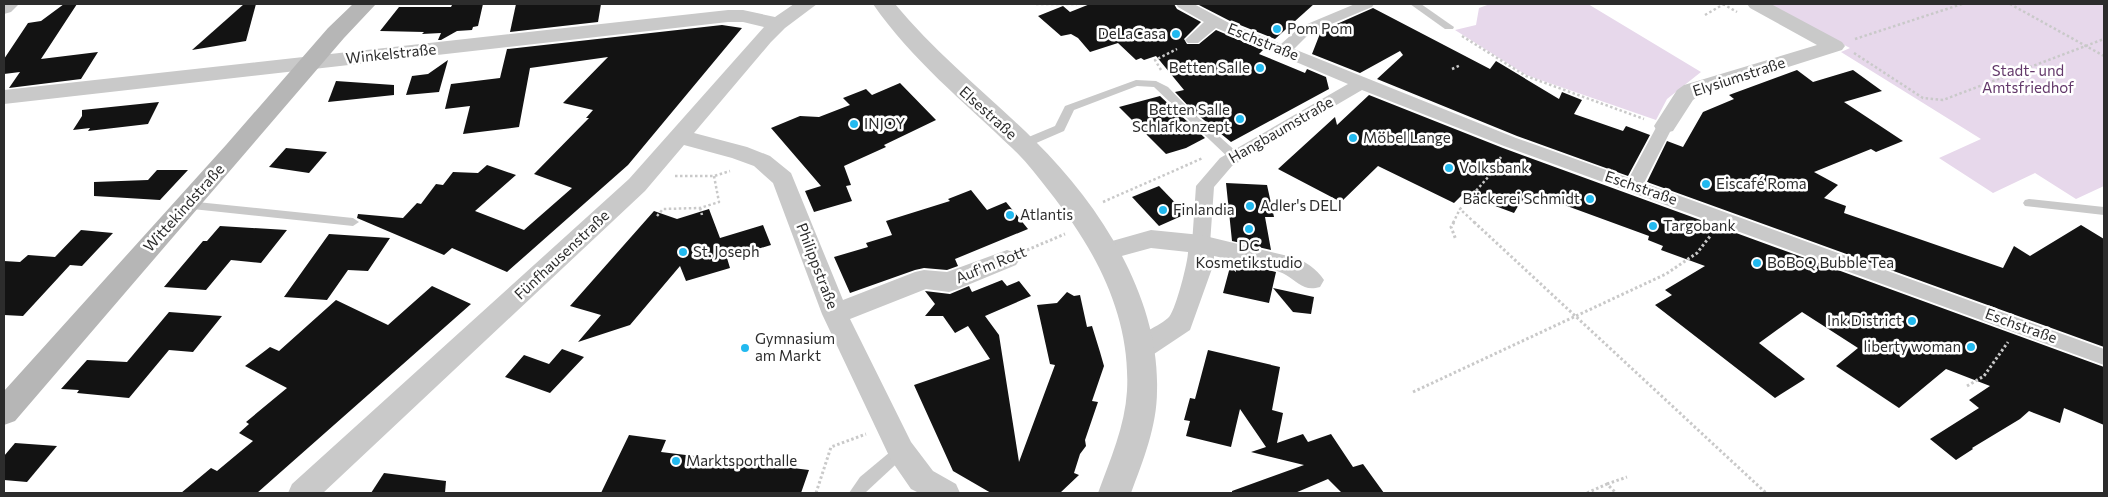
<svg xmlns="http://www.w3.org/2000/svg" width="2108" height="497" font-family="Commissioner,sans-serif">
  <rect width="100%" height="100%" fill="#fff"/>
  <g fill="#e7d8eb">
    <path d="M1490 4H1588L1701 72 1667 99 1656 120 1526 75 1455 30 1476 25 1479 8Z"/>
    <path d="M1766 4H2104V186L2076 199 2035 173 1993 193 1939 158 1981 139 1841 52 1850 48Z"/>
  </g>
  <g fill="#131313">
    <path d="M64 4H77L41 59 98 52 81 79 9 88 20 72 4 74V59L28 23 41 21Z"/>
    <path d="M244 4H256L246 41 192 50Z"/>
    <path d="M483 4 478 26 473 27 472 30 457 31 441 40H438L441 33 422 34 424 32 380 31 399 7H451L452 5Z"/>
    <path d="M516 4H601L598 22 510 32Z"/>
    <path d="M1090 4H1174L1177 9 1201 22 1184 39 1187 44H1199L1216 30 1263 50 1259 54 1305 73 1307 69 1326 77 1329 89 1231 142 1193 111 1175 92 1184 90 1156 56 1144 60 1141 58 1136 60 1118 43 1090 52 1078 38 1071 34 1061 36 1038 16 1063 6 1070 12Z"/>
    <path d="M1197 4H1314L1275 39 1230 21Z"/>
    <path d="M1373 8 1490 69 1496 61 1559 99 1562 92 1582 100 1574 114 1623 131 1626 126 1650 135 1628 176 1517 136 1377 79 1403 55 1400 51 1360 73 1312 54 1321 31Z"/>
    <path d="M722 25 742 28 628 165 507 272 452 248 444 255 357 218 358 214 403 218 417 203 421 204 436 184 443 185 453 172 478 173 487 165 516 175 475 211 524 230 572 188 534 174 589 118H586L593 110 563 103 608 57 530 68 519 127 463 134 470 106 445 109 451 84 500 78 507 49Z"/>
    <path d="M448 60 439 92 406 95 412 76 428 74Z"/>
    <path d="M1797 70 1813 82 1853 70 1882 91 1844 102 1903 141 1876 152 1871 149 1814 172 1838 185 1824 198 1846 206 1844 213 2003 268 2014 246 2030 256 2081 225 2104 239V347L1647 182 1667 141 1683 147 1703 112 1734 99 1729 95Z"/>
    <path d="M336 81 394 85V95L328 102Z"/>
    <path d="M900 83 936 120 884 145 886 147 844 166 851 185 846 186 852 201 814 212 805 191 821 186 771 128 800 116 819 117 850 105 843 98 866 89 872 95Z"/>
    <path d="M1369 95 1503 148 2104 367V425L2064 408 2060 423 2029 411 2020 419 1972 448 1973 449 1956 460 1930 439 1979 408 1969 400 1990 386 1946 369 1899 408 1836 366 1858 348 1802 312 1759 343 1805 379 1775 398 1655 305 1672 295 1665 290 1705 266 1661 250 1663 246 1648 240 1649 236 1537 195 1532 205 1521 201 1514 213 1463 194 1454 203 1378 166 1341 202 1278 169 1335 117 1337 125Z"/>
    <path d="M1160 96 1205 138 1186 148 1166 154 1119 107Z"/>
    <path d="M159 102 148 124 88 131 90 128 73 130 82 116V110Z"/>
    <path d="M286 148 327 152 309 173 269 167Z"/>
    <path d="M157 170H188L160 200 94 196V182L148 180Z"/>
    <path d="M1226 183 1267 185 1274 217H1265L1271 250 1232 241Z"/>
    <path d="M1159 186 1186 214 1159 226 1132 197Z"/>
    <path d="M971 190 987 210 1006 202 1028 229 955 259 958 266 947 270 924 268 915 270 850 293 834 257 868 247 866 243 892 235 886 221 950 201 948 199Z"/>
    <path d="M709 209 720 238 763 225 771 245 727 258 730 268 686 281 680 266 630 325 578 342 601 315 570 306 654 211 677 219Z"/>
    <path d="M220 226 287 230 261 263 231 260 206 290 164 287 203 241H207Z"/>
    <path d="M81 230 113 233 82 266 70 265 23 316 4 315V261L20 262 28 255 55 257Z"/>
    <path d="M329 234 390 238 368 271 348 270 327 300 284 297Z"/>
    <path d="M1235 262 1276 272 1269 303 1223 293 1230 267 1236 272Z"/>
    <path d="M1002 280 1007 286 1019 281 1031 296 985 316 999 335 1019 462 1055 365 1050 364 1037 305 1057 303 1067 292 1074 296 1080 295 1087 327 1092 326 1100 352 1104 366 1092 401 1098 402 1085 440 1086 446 1080 454 1074 473 1079 475 1060 493H991L953 471 914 385 990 359 968 326 955 333 943 316H925L935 304 925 291 950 294 969 286 972 292Z"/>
    <path d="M432 286 471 304 257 493H181L211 468 217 471 253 441 239 433 249 424 246 422 287 388 245 366 270 347 279 351 336 300 388 325Z"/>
    <path d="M1273 288 1314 297 1311 314 1293 312Z"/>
    <path d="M169 312 222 316 193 352 169 350 129 398 77 393 79 390 61 389 87 360 127 362Z"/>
    <path d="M562 349 584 357 550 393 505 377 524 355 549 364Z"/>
    <path d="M1208 350 1280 367 1272 410 1283 413 1277 443 1303 434 1308 442 1331 434 1353 467 1363 464 1384 493H1342L1328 479 1295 493H1232V491L1304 465 1251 452 1266 447 1240 409 1231 447 1186 436 1190 421 1184 420 1190 398 1195 399Z"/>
    <path d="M629 435 666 440 661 452 809 470 801 493H601Z"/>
    <path d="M15 443 57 446 27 482 4 480V456Z"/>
    <path d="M384 473 446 481 445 493H371Z"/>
  </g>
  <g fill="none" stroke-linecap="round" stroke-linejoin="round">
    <g stroke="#c9c9c9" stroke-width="2.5" stroke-dasharray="2.5 2.5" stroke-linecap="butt">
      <path d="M1036 4H1077"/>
      <path d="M1723 4 1737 12"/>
      <path d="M2010 4 2104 56"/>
      <path d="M1705 15 1724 4"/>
      <path d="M1462 36 1526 76 1644 119"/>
      <path d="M1855 39 1962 4"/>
      <path d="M1854 53 1923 98 1943 100 2104 39"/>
      <path d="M1452 69 1461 65"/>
      <path d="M1161 70 1155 60 1177 49"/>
      <path d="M675 176H714L730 171"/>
      <path d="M1103 202 1203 158"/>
      <path d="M700 208 702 215"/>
      <path d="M657 216 663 209 700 208 719 202 714 176"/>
      <path d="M1453 223 1460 209"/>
      <path d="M1475 223 1460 209 1489 176 1501 157"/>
    </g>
    <g stroke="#c9c9c9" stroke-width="3" stroke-dasharray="2.5 2.5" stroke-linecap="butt">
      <path d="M1454 222 1451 227 1456 240"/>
      <path d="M1474 222 1766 493"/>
      <path d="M1027 250 1065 234"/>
      <path d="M1967 386 1984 376 2008 342"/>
      <path d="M1413 392 1666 274 1697 253 1711 235"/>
      <path d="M1607 484 1627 477"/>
      <path d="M816 493 831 447 866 434"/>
      <path d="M1587 493 1607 484 1616 493"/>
    </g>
    <g fill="#c9c9c9" fill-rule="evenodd">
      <path d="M1410 4H1421L1454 27 1453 29H1445Z"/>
      <path d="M1136 80 1156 81 1168 87 1192 112 1239 154 1241 157 1239 160H1231L1154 87 1137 86 1074 110 1064 131 1027 147 1023 148 1017 144 1019 141 1055 126 1065 106Z"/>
      <path d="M2029 199 2104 207V215L2025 206 2023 203 2025 200Z"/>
      <path d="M187 201 353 218 359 222 353 226 183 208 181 205Z"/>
      <path d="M901 445 906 447 908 451 906 455 865 493H849L860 477 896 447Z"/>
    </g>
    <path fill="#c9c9c9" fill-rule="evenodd" d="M1176 4H1194L1229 23 1281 44 1300 27 1355 4H1374L1372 7 1310 33 1294 49 1516 138 1629 178 1659 122H1671L1673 126 1644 183 2104 349V365L1504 146 1362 90 1232 166 1214 187 1210 244 1208 249 1201 251 1194 249 1192 244 1196 186 1220 158 1348 84 1216 28 1198 43H1188L1185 40 1204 22 1178 7Z"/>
    <g fill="#c9c9c9" fill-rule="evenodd">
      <path d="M4 4H19L11 12 4 14Z"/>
      <path d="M794 4H817L785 28 771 42 694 133 747 147 770 156 791 173 843 300 915 272 924 270 947 272 1007 250 1016 253 1020 259 1016 265 958 289 949 292 926 289 850 319 911 442 933 471 956 484 960 493H919L911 489 891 460 822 314 773 183 754 166 732 158 684 145 645 191 323 493H288L292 484 629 179 764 27 743 22H728L4 104V90L728 10H743L775 17Z"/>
      <path d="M1747 4H1771L1842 42 1845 46 1842 50 1700 95 1693 100 1673 131 1665 133 1657 131 1654 126 1677 90 1684 85 1817 45 1750 8Z"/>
      <path d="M1151 230 1201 235 1292 257C1304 260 1317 269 1324 280L1320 287C1304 292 1298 282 1286 275 1272 266 1231 260 1214 256V263L1190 330 1151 356 1141 360 1131 356 1127 349C1135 334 1155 329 1168 318 1175 313 1188 262 1188 252L1151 248 1107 260 1098 257 1094 251 1098 245Z"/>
    </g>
    <path fill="#c9c9c9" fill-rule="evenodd" d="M873 4H895C937 55 989 95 1036 142 1100 205 1160 298 1157 391 1157 426 1143 461 1131 493H1098C1110 460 1125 426 1127 391 1131 315 1095 249 1049 191 1037 176 1026 161 1012 148 964 102 911 59 873 4Z"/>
    <path fill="#b6b6b6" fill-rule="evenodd" d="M353 4H376L344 38 15 421 4 425V391L226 145 328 28Z"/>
  </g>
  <g fill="#22b9ef" stroke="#fff" stroke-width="2">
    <circle cx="1277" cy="29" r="5"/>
    <circle cx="1176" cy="34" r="5"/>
    <circle cx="1260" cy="68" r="5"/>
    <circle cx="1240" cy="119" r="5"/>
    <circle cx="854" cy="124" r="5"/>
    <circle cx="1353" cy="138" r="5"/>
    <circle cx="1449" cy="168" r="5"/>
    <circle cx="1706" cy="184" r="5"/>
    <circle cx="1590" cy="199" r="5"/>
    <circle cx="1250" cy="206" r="5"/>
    <circle cx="1163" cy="210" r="5"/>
    <circle cx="1010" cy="215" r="5"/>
    <circle cx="1653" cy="226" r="5"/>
    <circle cx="1249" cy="229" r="5"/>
    <circle cx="683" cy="252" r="5"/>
    <circle cx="1757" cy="263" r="5"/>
    <circle cx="1912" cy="321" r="5"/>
    <circle cx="1971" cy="347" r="5"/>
    <circle cx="745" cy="348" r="5"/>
    <circle cx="676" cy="461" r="5"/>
  </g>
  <g text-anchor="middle" stroke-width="5" stroke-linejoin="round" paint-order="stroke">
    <g font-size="15" fill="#2c2c2c" stroke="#fff" text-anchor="start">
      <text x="1287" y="34">Pom Pom</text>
      <text x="1166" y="39" text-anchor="end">DeLaCasa</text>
      <text x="1250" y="73" text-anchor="end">Betten Salle</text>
      <text x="1230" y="115" text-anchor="end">Betten Salle<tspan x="1230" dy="17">Schlafkonzept</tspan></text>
      <text x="864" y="129">INJOY</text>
      <text x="1363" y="143">Möbel Lange</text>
      <text x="1459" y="173">Volksbank</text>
      <text x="1716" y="189">Eiscafé Roma</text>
      <text x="1580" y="204" text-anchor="end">Bäckerei Schmidt</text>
      <text x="1260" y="211">Adler's DELI</text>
      <text x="1173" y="215">Finlandia</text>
      <text x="1020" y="220">Atlantis</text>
      <text x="1663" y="231">Targobank</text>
      <text x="1249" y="251" text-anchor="middle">DC<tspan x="1249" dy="17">Kosmetikstudio</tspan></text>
      <text x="693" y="257">St. Joseph</text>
      <text x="1767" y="268">BoBoQ Bubble Tea</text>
      <text x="1902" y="326" text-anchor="end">Ink District</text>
      <text x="755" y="344">Gymnasium<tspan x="755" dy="17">am Markt</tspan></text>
      <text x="1961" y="352" text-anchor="end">liberty woman</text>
      <text x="686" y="466">Marktsporthalle</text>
    </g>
    <g font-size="15" fill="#2c2c2c" stroke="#fff">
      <text transform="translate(1263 42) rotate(22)" y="5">Eschstraße</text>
      <text transform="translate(391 54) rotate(-6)" y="5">Winkelstraße</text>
      <text transform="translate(1739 77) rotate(-18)" y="5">Elysiumstraße</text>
      <text transform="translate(988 113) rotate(42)" y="5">Elsestraße</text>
      <text transform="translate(1281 130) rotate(-30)" y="5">Hangbaumstraße</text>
      <text transform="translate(1641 188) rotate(19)" y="5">Eschstraße</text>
      <text transform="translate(184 208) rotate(-48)" y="5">Wittekindstraße</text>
      <text transform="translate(562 255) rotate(-43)" y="5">Fünfhausenstraße</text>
      <text transform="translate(991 265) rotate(-22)" y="5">Auf'm Rott</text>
      <text transform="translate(817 266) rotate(69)" y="5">Philippstraße</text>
      <text transform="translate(2021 326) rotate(20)" y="5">Eschstraße</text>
    </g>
    <g font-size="15" fill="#63386a" stroke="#fff">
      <text x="2028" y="76">Stadt- und<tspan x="2028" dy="17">Amtsfriedhof</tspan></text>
    </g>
  </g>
  <rect width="2108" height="497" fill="none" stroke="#2c2c2c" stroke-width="10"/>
</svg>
